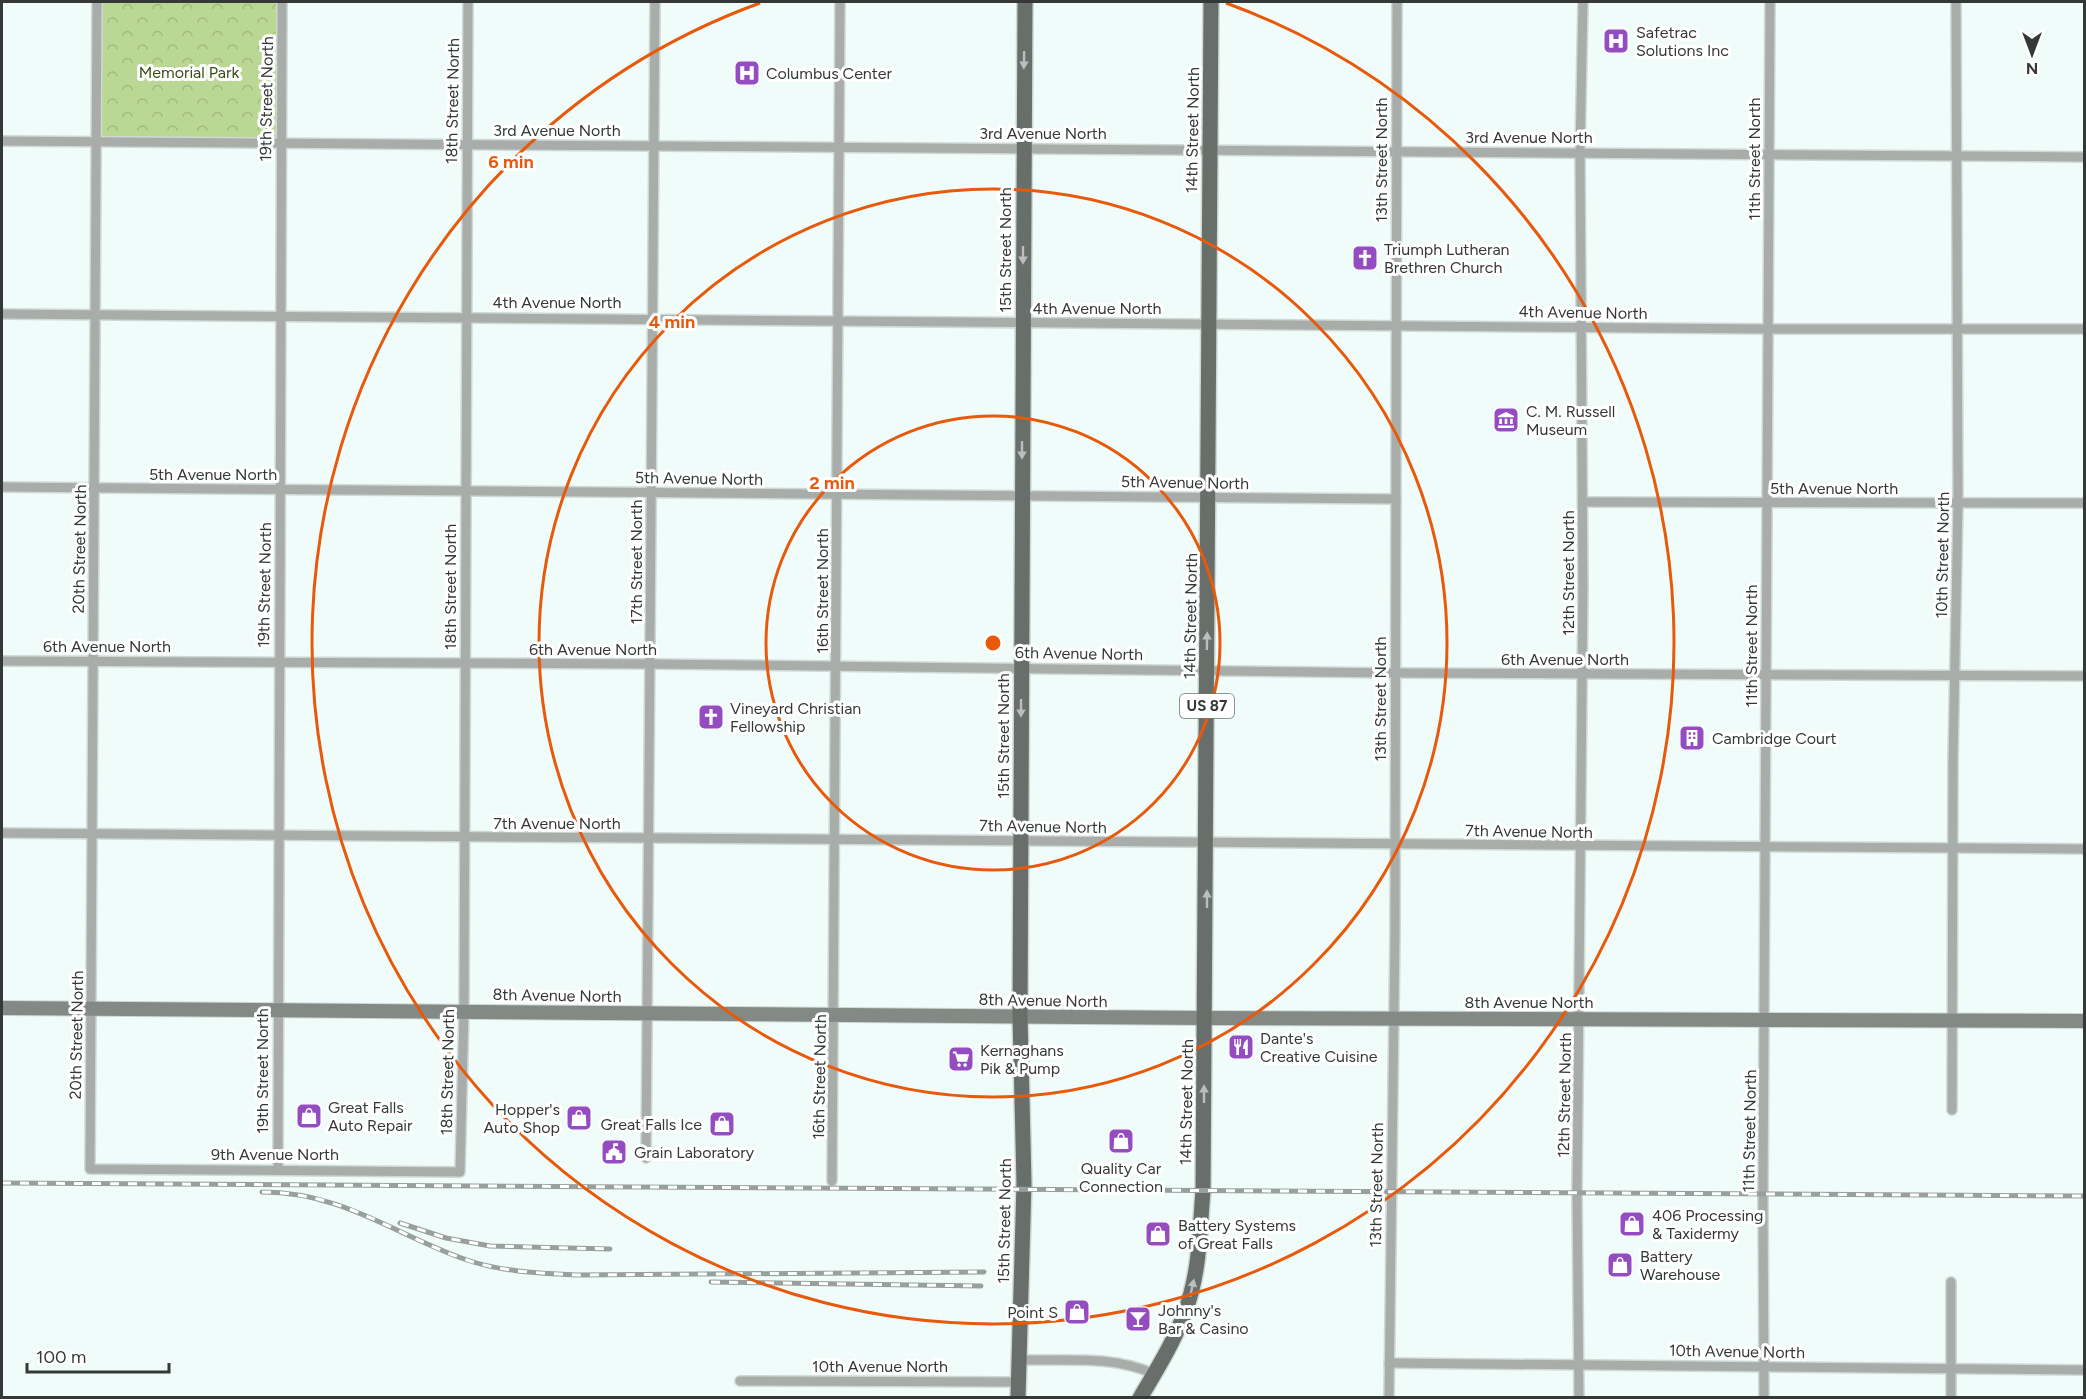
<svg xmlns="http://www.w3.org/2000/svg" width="2086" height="1399" font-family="Figtree,sans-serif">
  <defs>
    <pattern id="forest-crowns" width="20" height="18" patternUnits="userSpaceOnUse" patternTransform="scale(1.5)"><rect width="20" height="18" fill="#bad893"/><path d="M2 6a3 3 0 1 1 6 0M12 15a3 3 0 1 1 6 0" fill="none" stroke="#a0ba7f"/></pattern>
  </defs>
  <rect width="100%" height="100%" fill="#f0fcf9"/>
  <path fill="url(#forest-crowns)" d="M97 2H282L281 142H95Z"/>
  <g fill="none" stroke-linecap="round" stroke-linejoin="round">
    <g stroke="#ced9d6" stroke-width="12">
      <g id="street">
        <path d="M97 2 90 1169 460 1172 464 1011 468 2"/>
        <path d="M2 141 2084 157"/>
        <path d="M2 314 1769 329H2084"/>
        <path d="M2 487 1396 499"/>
        <path d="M1583 502 2084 503"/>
        <path d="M2 661 651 664 1395 673 2084 676"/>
        <path d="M2 833 2084 849"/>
        <path d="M1952 1110 1953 761 1958 503 1956 2"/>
        <path d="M646 1158 655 2"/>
        <path d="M278 1169 282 2"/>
        <path d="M832 1181 840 2"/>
        <path d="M1019 1360C1064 1361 1114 1355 1154 1374"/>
        <path d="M1389 1363 2084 1370"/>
        <path d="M740 1381 1019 1382"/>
        <path d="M1389 1398 1395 932 1397 2"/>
        <path d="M1579 1398 1577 1192 1583 587 1580 152 1583 2"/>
        <path d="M1764 1398 1763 1194 1770 2"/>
        <path d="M1951 1398V1282"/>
      </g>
    </g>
    <g stroke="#ced9d6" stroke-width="16">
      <path id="secondary" d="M2 1008 1205 1018 2084 1021"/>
    </g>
    <g stroke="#ced9d6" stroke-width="18">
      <g id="primary">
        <path d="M1018 1398 1024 1183 1020 1015 1025 2"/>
        <path d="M1140 1398C1159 1366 1182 1329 1191 1293 1200 1260 1200 1225 1203 1191L1211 2"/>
      </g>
    </g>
    <use href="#street" stroke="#a9adaa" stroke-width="9"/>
    <use href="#secondary" stroke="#838985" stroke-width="14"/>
    <use href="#primary" stroke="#686f6a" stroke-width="15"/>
    <g stroke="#97a09d" stroke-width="5">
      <g id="rail">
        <path d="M2 1183 2084 1196"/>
        <path d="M262 1192C343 1192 395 1235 467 1260 502 1272 540 1273 576 1275L984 1272"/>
        <path d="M400 1223 446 1238 490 1246 610 1249"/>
        <path d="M711 1282 981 1286"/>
      </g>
    </g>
    <use href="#rail" stroke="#fff" stroke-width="3" stroke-dasharray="9" stroke-linecap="butt"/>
  </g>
  <defs><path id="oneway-solid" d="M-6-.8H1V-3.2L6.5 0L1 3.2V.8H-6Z" transform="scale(1.5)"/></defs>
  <g fill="#bbbebc">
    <use href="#oneway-solid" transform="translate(1024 60) rotate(91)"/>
    <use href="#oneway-solid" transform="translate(1023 255) rotate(90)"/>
    <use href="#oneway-solid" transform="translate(1022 450) rotate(90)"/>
    <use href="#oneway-solid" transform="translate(1207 641) rotate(-89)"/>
    <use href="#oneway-solid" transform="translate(1021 708) rotate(90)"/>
    <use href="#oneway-solid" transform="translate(1207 899) rotate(-90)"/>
    <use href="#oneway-solid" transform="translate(1204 1094) rotate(-90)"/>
    <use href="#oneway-solid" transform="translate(1192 1288) rotate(-77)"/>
  </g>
  <g fill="none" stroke="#e8590c" stroke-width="3">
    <circle cx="993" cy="643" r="227"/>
    <circle cx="993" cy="643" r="454"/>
    <path d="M1226 3A681 681 0 1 1 760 3"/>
  </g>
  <defs>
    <g id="hospital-square" transform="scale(1.35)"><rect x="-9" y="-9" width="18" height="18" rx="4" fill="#944dc0" stroke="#fff"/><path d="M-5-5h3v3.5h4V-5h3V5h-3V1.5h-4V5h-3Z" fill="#fff"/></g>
    <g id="church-square" transform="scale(1.35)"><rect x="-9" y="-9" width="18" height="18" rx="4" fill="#944dc0" stroke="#fff"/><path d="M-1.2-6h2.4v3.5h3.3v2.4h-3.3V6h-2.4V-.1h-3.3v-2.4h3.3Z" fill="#fff"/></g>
    <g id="museum-square" transform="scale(1.35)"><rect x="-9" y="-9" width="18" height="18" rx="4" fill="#944dc0" stroke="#fff"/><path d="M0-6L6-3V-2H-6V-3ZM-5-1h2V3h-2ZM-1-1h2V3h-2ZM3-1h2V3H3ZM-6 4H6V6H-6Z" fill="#fff"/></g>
    <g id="building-square" transform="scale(1.35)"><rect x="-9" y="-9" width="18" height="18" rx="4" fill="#944dc0" stroke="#fff"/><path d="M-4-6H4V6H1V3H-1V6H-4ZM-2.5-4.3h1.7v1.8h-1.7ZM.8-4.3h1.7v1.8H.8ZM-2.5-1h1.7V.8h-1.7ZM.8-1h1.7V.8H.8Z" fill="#fff"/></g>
    <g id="restaurant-square" transform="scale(1.35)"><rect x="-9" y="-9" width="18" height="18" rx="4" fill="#944dc0" stroke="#fff"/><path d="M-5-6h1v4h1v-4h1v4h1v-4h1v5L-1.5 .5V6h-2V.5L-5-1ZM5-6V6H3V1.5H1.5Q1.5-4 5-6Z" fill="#fff"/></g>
    <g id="supermarket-square" transform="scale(1.35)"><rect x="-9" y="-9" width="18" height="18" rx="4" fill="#944dc0" stroke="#fff"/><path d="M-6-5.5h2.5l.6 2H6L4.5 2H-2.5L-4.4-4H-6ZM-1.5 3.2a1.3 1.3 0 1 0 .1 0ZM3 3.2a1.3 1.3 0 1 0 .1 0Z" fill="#fff"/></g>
    <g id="shop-square" transform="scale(1.35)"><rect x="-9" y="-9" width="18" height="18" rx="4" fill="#944dc0" stroke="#fff"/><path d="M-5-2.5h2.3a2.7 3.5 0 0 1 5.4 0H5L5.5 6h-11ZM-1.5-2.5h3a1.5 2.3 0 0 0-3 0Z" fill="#fff"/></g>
    <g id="civic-square" transform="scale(1.35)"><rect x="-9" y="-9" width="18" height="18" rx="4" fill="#944dc0" stroke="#fff"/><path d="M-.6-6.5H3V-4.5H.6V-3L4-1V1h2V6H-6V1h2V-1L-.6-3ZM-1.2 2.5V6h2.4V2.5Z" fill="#fff"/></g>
    <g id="bar-square" transform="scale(1.35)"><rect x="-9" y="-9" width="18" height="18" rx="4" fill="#944dc0" stroke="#fff"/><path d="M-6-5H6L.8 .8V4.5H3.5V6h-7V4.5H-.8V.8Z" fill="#fff"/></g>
  </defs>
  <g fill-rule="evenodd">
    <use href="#hospital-square" x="1616" y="41"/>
    <use href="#hospital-square" x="747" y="73"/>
    <use href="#church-square" x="1365" y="258"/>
    <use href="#museum-square" x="1506" y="420"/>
    <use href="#church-square" x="711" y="717"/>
    <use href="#building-square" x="1692" y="738"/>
    <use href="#restaurant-square" x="1241" y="1047"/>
    <use href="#supermarket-square" x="961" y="1059"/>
    <use href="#shop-square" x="309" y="1116"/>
    <use href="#shop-square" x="579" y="1118"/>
    <use href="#shop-square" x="722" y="1124"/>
    <use href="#shop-square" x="1121" y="1141"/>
    <use href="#civic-square" x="614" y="1152"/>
    <use href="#shop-square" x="1632" y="1224"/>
    <use href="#shop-square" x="1158" y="1234"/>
    <use href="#shop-square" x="1620" y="1265"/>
    <use href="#shop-square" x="1077" y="1312"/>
    <use href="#bar-square" x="1138" y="1319"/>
  </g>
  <g text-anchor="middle" stroke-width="6" stroke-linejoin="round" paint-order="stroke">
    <rect fill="#fff" stroke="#717473" stroke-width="1.5" x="1180" y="694" width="54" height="24" rx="4.5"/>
    <g font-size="15" font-weight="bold" fill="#343937">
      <text x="1207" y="711">US 87</text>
    </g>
    <g font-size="16" fill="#343937" stroke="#fff" text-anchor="start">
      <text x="1636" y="38">Safetrac<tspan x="1636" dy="18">Solutions Inc</tspan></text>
      <text x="766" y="79">Columbus Center</text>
      <text x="1384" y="255">Triumph Lutheran<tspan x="1384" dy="18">Brethren Church</tspan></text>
      <text x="1526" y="417">C. M. Russell<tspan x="1526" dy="18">Museum</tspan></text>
      <text x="730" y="714">Vineyard Christian<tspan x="730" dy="18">Fellowship</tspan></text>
      <text x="1712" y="744">Cambridge Court</text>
      <text x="1260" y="1044">Dante's<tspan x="1260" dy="18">Creative Cuisine</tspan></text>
      <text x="980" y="1056">Kernaghans<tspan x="980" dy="18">Pik &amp; Pump</tspan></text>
      <text x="328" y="1113">Great Falls<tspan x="328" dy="18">Auto Repair</tspan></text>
      <text x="560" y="1115" text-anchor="end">Hopper's<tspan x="560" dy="18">Auto Shop</tspan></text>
      <text x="702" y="1130" text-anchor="end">Great Falls Ice</text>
      <text x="634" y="1158">Grain Laboratory</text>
      <text x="1121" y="1174" text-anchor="middle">Quality Car<tspan x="1121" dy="18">Connection</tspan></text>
      <text x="1652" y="1221">406 Processing<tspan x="1652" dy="18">&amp; Taxidermy</tspan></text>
      <text x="1178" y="1231">Battery Systems<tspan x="1178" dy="18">of Great Falls</tspan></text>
      <text x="1640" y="1262">Battery<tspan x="1640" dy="18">Warehouse</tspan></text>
      <text x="1158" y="1316">Johnny's<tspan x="1158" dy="18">Bar &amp; Casino</tspan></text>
      <text x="1058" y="1318" text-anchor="end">Point S</text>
    </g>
    <g font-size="16" fill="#394f13" stroke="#fff">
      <text x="189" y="78">Memorial Park</text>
    </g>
    <g font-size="16" fill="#343937" stroke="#fff">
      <text transform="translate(266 99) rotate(-89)" y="6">19th Street North</text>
      <text transform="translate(452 101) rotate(-89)" y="6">18th Street North</text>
      <text x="557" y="136">3rd Avenue North</text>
      <text transform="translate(1192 130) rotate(-89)" y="6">14th Street North</text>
      <text x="1043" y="139">3rd Avenue North</text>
      <text x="1529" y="143">3rd Avenue North</text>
      <text transform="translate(1754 159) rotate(-90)" y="6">11th Street North</text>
      <text transform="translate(1381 160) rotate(-90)" y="6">13th Street North</text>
      <text transform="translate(1005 250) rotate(-90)" y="6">15th Street North</text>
      <text x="557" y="308">4th Avenue North</text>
      <text x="1097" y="314">4th Avenue North</text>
      <text transform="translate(1583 312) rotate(1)" y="6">4th Avenue North</text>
      <text x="213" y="480">5th Avenue North</text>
      <text transform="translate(699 478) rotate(1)" y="6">5th Avenue North</text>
      <text transform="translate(1185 482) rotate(1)" y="6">5th Avenue North</text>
      <text x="1834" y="494">5th Avenue North</text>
      <text transform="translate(79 549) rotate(-89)" y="6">20th Street North</text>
      <text transform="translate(1942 555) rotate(-89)" y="6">10th Street North</text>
      <text transform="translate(636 562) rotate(-90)" y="6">17th Street North</text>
      <text transform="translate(1568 573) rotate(-90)" y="6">12th Street North</text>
      <text transform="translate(264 585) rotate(-89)" y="6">19th Street North</text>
      <text transform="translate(450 587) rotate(-90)" y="6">18th Street North</text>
      <text transform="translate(822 591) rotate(-90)" y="6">16th Street North</text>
      <text transform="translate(1190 616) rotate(-89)" y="6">14th Street North</text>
      <text x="107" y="652">6th Avenue North</text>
      <text transform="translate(1751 646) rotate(-90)" y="6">11th Street North</text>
      <text x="593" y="655">6th Avenue North</text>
      <text transform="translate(1079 653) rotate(1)" y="6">6th Avenue North</text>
      <text x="1565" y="665">6th Avenue North</text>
      <text transform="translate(1380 699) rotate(-90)" y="6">13th Street North</text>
      <text transform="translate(1003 736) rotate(-90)" y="6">15th Street North</text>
      <text x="557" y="829">7th Avenue North</text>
      <text transform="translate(1043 826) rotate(1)" y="6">7th Avenue North</text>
      <text transform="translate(1529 831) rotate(1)" y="6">7th Avenue North</text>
      <text transform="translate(557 995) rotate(1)" y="6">8th Avenue North</text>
      <text transform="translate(1043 1000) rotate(1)" y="6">8th Avenue North</text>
      <text x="1529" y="1008">8th Avenue North</text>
      <text transform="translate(76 1035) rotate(-89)" y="6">20th Street North</text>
      <text transform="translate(262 1071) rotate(-90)" y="6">19th Street North</text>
      <text transform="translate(447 1072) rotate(-89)" y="6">18th Street North</text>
      <text transform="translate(819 1077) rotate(-89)" y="6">16th Street North</text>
      <text transform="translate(1564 1095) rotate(-89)" y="6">12th Street North</text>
      <text transform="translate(1186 1102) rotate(-89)" y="6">14th Street North</text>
      <text transform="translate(1749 1131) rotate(-89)" y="6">11th Street North</text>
      <text x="275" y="1160">9th Avenue North</text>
      <text transform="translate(1376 1185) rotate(-89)" y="6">13th Street North</text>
      <text transform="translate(1004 1221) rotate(-89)" y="6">15th Street North</text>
      <text transform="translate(1737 1351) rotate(1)" y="6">10th Avenue North</text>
      <text x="880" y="1372">10th Avenue North</text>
    </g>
  </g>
  <circle cx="993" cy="643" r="9" fill="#e8590c" stroke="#fff" stroke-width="3"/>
  <g font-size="18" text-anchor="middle" font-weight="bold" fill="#e8590c" stroke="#fff" stroke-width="6" stroke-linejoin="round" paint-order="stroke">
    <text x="511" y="168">6 min</text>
    <text x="672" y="328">4 min</text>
    <text x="832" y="489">2 min</text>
  </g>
  <rect width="2086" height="1399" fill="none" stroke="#343937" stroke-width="6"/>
  <g transform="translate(2032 54) rotate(180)" stroke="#ffffff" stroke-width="4.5" paint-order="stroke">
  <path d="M0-4.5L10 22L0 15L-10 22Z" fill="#343937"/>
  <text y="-9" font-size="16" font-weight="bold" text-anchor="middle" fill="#343937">N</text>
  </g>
  <path d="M27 1363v9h142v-9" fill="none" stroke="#343937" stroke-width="3"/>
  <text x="36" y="1363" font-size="18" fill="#343937" stroke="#ffffff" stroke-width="4.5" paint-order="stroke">100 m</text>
</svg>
